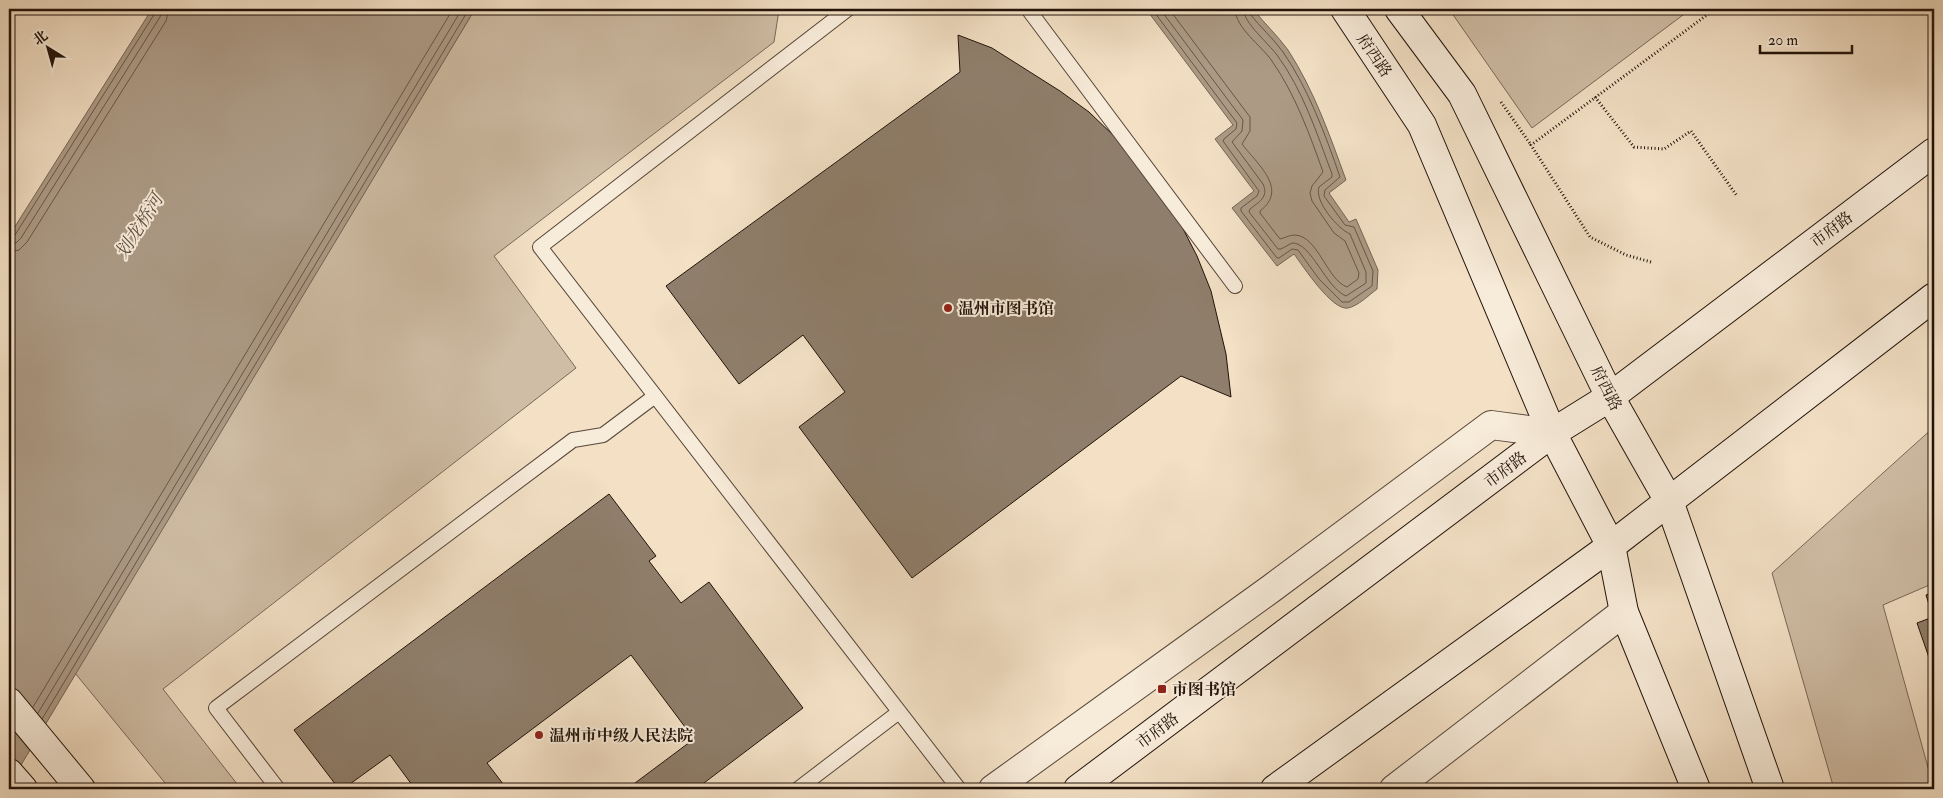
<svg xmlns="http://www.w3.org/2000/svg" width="1943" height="798" font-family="'IM FELL Double Pica','Noto Serif SC',serif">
  <rect width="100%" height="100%" fill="#f3e0c5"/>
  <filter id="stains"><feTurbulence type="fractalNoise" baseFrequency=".004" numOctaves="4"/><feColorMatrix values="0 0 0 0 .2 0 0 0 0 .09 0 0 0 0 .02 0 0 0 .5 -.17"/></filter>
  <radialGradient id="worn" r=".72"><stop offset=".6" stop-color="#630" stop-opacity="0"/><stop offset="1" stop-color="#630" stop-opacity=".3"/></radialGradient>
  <g fill="#cfbda5" stroke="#786858">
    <path d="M475 9H780L779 10 774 42 494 256 576 368 163 689 241 789H170L75 673Z"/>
    <path d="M1449 9H1691L1532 128Z"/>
    <path d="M1934 427V583L1883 605 1934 789H1834L1772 573Z"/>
  </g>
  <g fill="#ac9a85" stroke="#756454">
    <path d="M152 9H475L9 785V236Z"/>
    <path d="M1146 9H1253C1264 23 1277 35 1288 50 1314 90 1330 136 1346 180L1329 193 1349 222 1356 219 1378 270 1377 289C1369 295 1358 306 1348 308 1332 311 1303 266 1294 254L1277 266 1232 208 1254 191 1215 139 1233 125Z"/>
  </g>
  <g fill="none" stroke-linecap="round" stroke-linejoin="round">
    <g stroke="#675648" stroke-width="1">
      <path d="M1152 9 1237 123 1236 129 1224 139 1223 141 1259 191 1257 196 1241 208V211L1277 258H1279L1292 249 1298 250 1319 279 1342 302H1349L1372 286 1373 271 1354 227 1345 225 1324 196 1325 190 1340 177C1326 136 1308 88 1283 52 1273 38 1260 27 1250 14L1249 9"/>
      <path d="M1160 9 1243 120 1242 131 1232 142 1263 184C1269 197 1259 202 1250 209L1249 212 1278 249H1281L1292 243C1311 242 1326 288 1346 296L1366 283V272L1350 234C1338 229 1314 201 1319 187L1332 177V174C1317 134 1303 90 1277 55 1268 43 1244 23 1243 9"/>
      <path d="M1169 9 1250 117V131L1242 144C1257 164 1289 189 1260 211V213L1280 239C1285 238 1289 235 1295 235 1318 236 1327 280 1347 287L1358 279 1359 273 1345 241 1334 233 1312 201 1310 193 1312 186 1323 172C1310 135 1295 94 1272 61 1261 45 1236 29 1235 9"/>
      <path d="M9 238 15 235 155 13 156 9"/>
      <path d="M9 244 16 243 21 238 160 17 162 9"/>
      <path d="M9 252 19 250 27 242 166 21 169 9"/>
      <path d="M33 707 453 9"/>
      <path d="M38 713 462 9"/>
      <path d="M42 719 469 9"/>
    </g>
  </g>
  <g fill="#8f7e6b" stroke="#22130a">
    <path d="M958 35 992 48 1060 91 1089 112 1115 137 1180 223 1197 256 1211 291 1226 354 1231 397 1181 376 912 578 799 427 845 392 803 335 739 384 666 286 960 72Z"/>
    <path d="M609 494 656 556 649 561 681 603 709 582 803 708 696 789H627L694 739 631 655 487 763 507 789H415L390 755 343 789H339L294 730Z"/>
    <path d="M1934 592V672L1917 623 1933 617 1926 595Z"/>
  </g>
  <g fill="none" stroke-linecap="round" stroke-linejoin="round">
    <g stroke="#564639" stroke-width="16">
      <g id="lane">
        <path d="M848 9 540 247 959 789"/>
        <path d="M1028 9 1235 286"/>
        <path d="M278 789 216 708 573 440 603 435 655 396"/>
        <path d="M798 789 899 712"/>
      </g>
    </g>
    <g stroke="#564639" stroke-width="30">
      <g id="street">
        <path d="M993 789 1272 588 1491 425 1552 433"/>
        <path d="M1394 789 1624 612"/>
      </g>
    </g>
    <g stroke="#22130a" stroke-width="30">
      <g id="secondary">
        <path d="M1345 9 1422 125 1552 433 1611 546 1624 612 1696 789"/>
        <path d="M1399 9 1462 94 1610 397 1669 501 1770 789"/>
        <path d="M9 702 81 789"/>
        <path d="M9 773 23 789"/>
        <path d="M1078 789 1552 433 1610 397 1934 152"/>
        <path d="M1275 789 1611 546 1934 297"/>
      </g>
    </g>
    <g stroke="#22130a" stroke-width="3" stroke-dasharray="1 2.5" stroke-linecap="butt">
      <path d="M1595 97 1634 147 1664 149 1691 131 1737 196"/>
      <path d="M1501 102 1531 145"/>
      <path d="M1651 262 1626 255 1590 237 1531 145 1715 9"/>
    </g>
    <use href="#lane" stroke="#f7ebd9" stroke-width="14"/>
    <use href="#street" stroke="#f7ebd9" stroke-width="28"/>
    <use href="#secondary" stroke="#f7ebd9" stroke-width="28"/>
  </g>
  <g fill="#8f2418" stroke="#f7ebd9" stroke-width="2">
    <circle cx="948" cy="308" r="5"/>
    <rect x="1157" y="684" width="10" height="10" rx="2.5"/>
    <circle cx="539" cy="735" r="5"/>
  </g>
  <g text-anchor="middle" stroke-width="4" stroke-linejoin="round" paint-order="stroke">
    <g font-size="16" fill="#22130a" stroke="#f7ebd9">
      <text transform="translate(1375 55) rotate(56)" y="6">府西路</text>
      <text transform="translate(1831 229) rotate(-37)" y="6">市府路</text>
      <text transform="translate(1607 388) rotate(63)" y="6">府西路</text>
      <text transform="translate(1505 469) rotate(-37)" y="6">市府路</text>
      <text transform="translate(1157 730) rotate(-37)" y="6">市府路</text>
    </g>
    <g font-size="16" font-weight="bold" fill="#22130a" stroke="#f7ebd9" text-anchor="start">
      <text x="958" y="314">温州市图书馆</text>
      <text x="1172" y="695">市图书馆</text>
      <text x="549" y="741">温州市中级人民法院</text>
    </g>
    <g font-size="18" font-style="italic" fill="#605041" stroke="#f7ebd9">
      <text transform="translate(139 226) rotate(-58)" y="6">划龙桥河</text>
    </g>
  </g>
  <rect width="1943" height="798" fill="none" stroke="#f3e0c5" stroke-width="30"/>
  <rect x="10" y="10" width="1923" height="778" fill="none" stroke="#22130a" stroke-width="2.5"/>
  <rect x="15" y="15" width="1913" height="768" fill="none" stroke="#22130a"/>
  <g transform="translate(48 48) rotate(323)" stroke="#f7ebd9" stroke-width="4" paint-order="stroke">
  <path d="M0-4L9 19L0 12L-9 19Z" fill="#22130a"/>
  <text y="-8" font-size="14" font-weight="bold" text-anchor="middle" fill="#22130a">北</text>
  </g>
  <path d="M1760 45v8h92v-8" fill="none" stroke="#22130a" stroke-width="2.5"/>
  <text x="1768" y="45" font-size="15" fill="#22130a" stroke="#f7ebd9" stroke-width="4" paint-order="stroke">20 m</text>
  <rect width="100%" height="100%" filter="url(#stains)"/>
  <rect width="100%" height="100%" fill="url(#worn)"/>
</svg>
